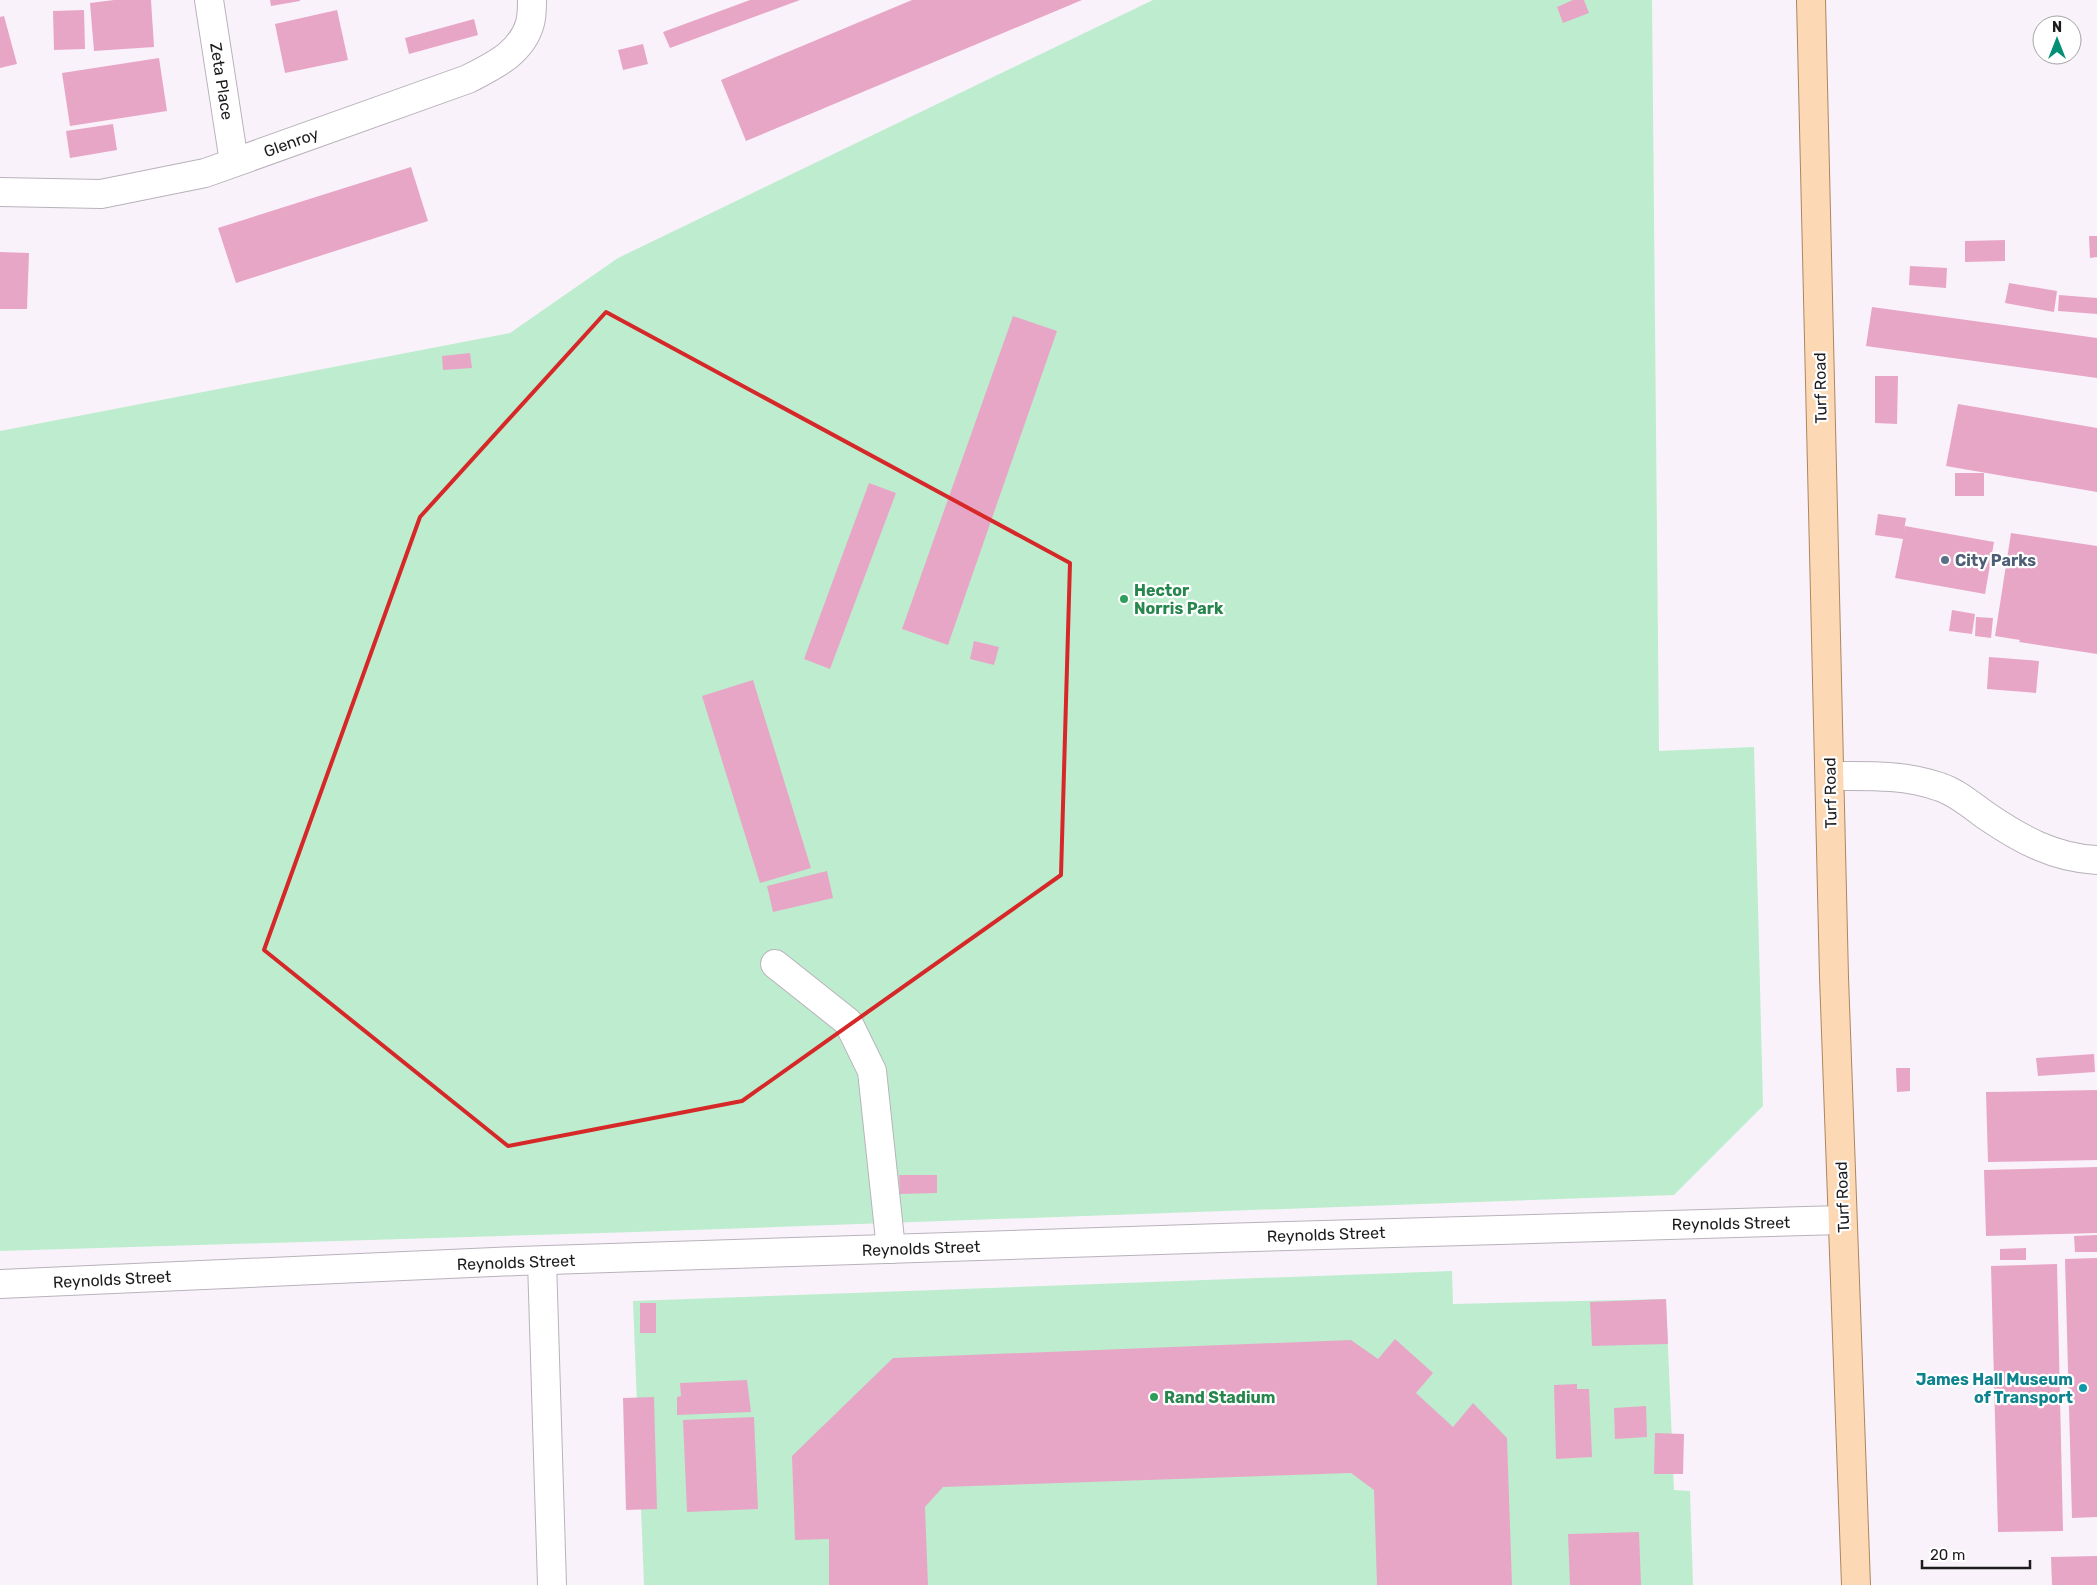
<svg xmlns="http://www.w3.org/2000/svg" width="2097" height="1585" font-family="Rubik,sans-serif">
  <rect width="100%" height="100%" fill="#f9f2fa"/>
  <g fill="#bdedce">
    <path d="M1153 0H1652L1659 751 1754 747 1763 1106 1674 1195 635 1232 0 1251V431L510 333 618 258Z"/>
    <path d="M1452 1271 1453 1304 1666 1299 1674 1490 1690 1491 1693 1585H644L633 1301Z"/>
  </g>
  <g fill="#e8a6c7">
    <path d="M114 0H151L154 47 94 51 90 3Z"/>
    <path d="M270 0H300V1L271 6Z"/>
    <path d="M750 0H800L670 48 663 32Z"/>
    <path d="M912 0H1082L746 141 721 80Z"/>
    <path d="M1573 0H1584L1589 13 1563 23 1557 7Z"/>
    <path d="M84 10 85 49 54 50 53 11Z"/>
    <path d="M337 10 348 60 285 73 275 24Z"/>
    <path d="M4 16 17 64 0 68V17Z"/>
    <path d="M474 19 478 35 409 54 405 38Z"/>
    <path d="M643 44 648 64 623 70 618 50Z"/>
    <path d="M159 58 167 111 70 126 62 73Z"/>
    <path d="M113 124 117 150 70 158 66 131Z"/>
    <path d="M411 167 428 221 236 283 218 228Z"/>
    <path d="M2089 236H2097V257L2090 258Z"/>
    <path d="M2005 240V261L1965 262V241Z"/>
    <path d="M0 252 29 253 27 309H0Z"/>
    <path d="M1910 266 1947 268 1946 288 1909 285Z"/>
    <path d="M2009 283 2057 291 2054 312 2005 303Z"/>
    <path d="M2059 295 2097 298V314L2058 311Z"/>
    <path d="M1872 307 2097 338V378L1866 346Z"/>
    <path d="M1013 316 1057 331 948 645 902 629Z"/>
    <path d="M470 353 472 368 443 370 442 356Z"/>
    <path d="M1875 376H1898L1897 424 1875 423Z"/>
    <path d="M1958 404 2097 428V492L1946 466Z"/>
    <rect x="1955" y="473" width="29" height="23"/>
    <path d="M869 483 896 493 830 669 804 659Z"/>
    <path d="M1878 514 1906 518 1904 531 1905 526 1994 542 1985 594 1895 578 1903 539 1875 535Z"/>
    <path d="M2011 533 2097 546V654L2019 642 2020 640 1995 636Z"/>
    <path d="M1952 610 1975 614 1972 634 1949 631Z"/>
    <path d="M1976 617 1993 618 1991 638 1975 636Z"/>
    <path d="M974 641 999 647 994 665 970 659Z"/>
    <path d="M1989 657 2039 661 2036 693 1987 689Z"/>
    <path d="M753 680 811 868 760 883 702 696Z"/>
    <path d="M827 871 833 898 773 912 767 886Z"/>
    <path d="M2094 1054 2095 1072 2038 1076 2036 1058Z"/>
    <path d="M1896 1068H1910V1091L1897 1092Z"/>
    <path d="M2097 1090V1160L1988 1162 1986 1092Z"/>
    <path d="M2097 1167V1233L1986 1236 1984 1170Z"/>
    <path d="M899 1175H937V1193L900 1194Z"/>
    <path d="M2097 1235V1252H2075L2074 1236Z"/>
    <path d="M2026 1248V1260H2000V1249Z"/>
    <path d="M2097 1258V1517L2072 1518 2065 1259Z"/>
    <path d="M2057 1264 2063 1531 1998 1532 1991 1266Z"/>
    <path d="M1666 1299 1668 1344 1592 1346 1590 1302Z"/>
    <rect x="640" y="1303" width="16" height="30"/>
    <path d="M1395 1339 1433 1373 1416 1393 1453 1427 1473 1403 1507 1438 1512 1585H1377L1374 1490 1351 1473 943 1487 925 1507 928 1585H829V1539L795 1540 792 1456 893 1358 1351 1340 1378 1359Z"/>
    <path d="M747 1380 751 1412 677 1415V1397L681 1396 680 1383Z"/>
    <path d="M1577 1384V1389H1589L1592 1457 1556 1459 1554 1385Z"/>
    <path d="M654 1397 657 1509 626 1510 623 1398Z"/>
    <path d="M1646 1406 1647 1437 1615 1439 1614 1408Z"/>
    <path d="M754 1417 758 1509 687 1512 683 1420Z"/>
    <path d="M1655 1433 1684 1434 1683 1474H1654Z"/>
    <path d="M1639 1532 1641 1585H1570L1568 1534Z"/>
    <path d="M2097 1556V1585H2052L2051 1557Z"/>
  </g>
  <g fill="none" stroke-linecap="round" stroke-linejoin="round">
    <g stroke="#b8b2ba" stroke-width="30">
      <g id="minor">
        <path d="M209 0 234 162"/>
        <path d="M0 192 101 194 205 173 468 79C493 66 522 53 530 23 532 16 532 8 532 0"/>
        <path d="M1830 776C1866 776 1904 774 1940 787 1956 792 1971 805 1985 815 2020 839 2054 858 2097 860"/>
        <path d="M775 964 848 1022 872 1071 891 1249"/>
        <path d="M542 1261 552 1585"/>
        <path d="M0 1284 518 1261 1221 1238 1842 1220"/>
      </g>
    </g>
    <g stroke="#ad865f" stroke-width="30">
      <path id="major" d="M1811 0 1834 977 1856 1585"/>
    </g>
    <use href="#minor" stroke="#fff" stroke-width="28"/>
    <use href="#major" stroke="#fcd9b4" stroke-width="28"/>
  </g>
  <path fill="none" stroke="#d62828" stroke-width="4" stroke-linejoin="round" d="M606 312 1070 563 1061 875 742 1101 508 1146 264 950 420 517Z"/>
  <circle fill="#5c6f8a" stroke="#fff" stroke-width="2" cx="1945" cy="560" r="5"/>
  <g fill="#2e9e5b" stroke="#fff" stroke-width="2">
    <circle cx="1124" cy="599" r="5"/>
    <circle cx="1154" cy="1397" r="5"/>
  </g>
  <circle fill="#0f9aa8" stroke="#fff" stroke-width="2" cx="2083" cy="1388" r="5"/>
  <g text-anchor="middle" stroke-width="4.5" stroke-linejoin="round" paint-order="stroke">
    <g font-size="16" fill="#1d1b1e" stroke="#fff">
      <text transform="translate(222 81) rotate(81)" y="6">Zeta Place</text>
      <text transform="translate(291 142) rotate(-20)" y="6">Glenroy</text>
      <text transform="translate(1820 388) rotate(-91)" y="6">Turf Road</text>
      <text transform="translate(1830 793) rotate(-91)" y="6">Turf Road</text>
      <text transform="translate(1842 1197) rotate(-92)" y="6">Turf Road</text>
      <text transform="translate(1731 1223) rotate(-1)" y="6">Reynolds Street</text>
      <text transform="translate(1326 1234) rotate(-2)" y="6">Reynolds Street</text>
      <text transform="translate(921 1248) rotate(-2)" y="6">Reynolds Street</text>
      <text transform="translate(516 1262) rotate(-2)" y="6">Reynolds Street</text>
      <text transform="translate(112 1279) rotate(-3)" y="6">Reynolds Street</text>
    </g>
    <g font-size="16" font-weight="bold" fill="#4e5e75" stroke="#fff" text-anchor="start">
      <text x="1955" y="566">City Parks</text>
    </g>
    <g font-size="16" font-weight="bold" fill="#27864d" stroke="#fff" text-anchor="start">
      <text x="1134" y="596">Hector<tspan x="1134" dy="18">Norris Park</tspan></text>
      <text x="1164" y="1403">Rand Stadium</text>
    </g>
    <g font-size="16" font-weight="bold" fill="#0d838f" stroke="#fff" text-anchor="end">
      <text x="2073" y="1385">James Hall Museum<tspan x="2073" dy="18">of Transport</tspan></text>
    </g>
  </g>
  <g transform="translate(2057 40)"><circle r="24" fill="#ffffff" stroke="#a5a4a5"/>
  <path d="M0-4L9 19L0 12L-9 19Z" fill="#038e76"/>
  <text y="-8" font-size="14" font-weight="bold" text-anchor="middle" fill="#1d1b1e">N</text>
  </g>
  <path d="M1922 1560v8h108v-8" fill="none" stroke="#1d1b1e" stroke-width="2.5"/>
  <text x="1930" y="1560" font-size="15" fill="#1d1b1e" stroke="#ffffff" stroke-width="4" paint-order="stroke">20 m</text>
</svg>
